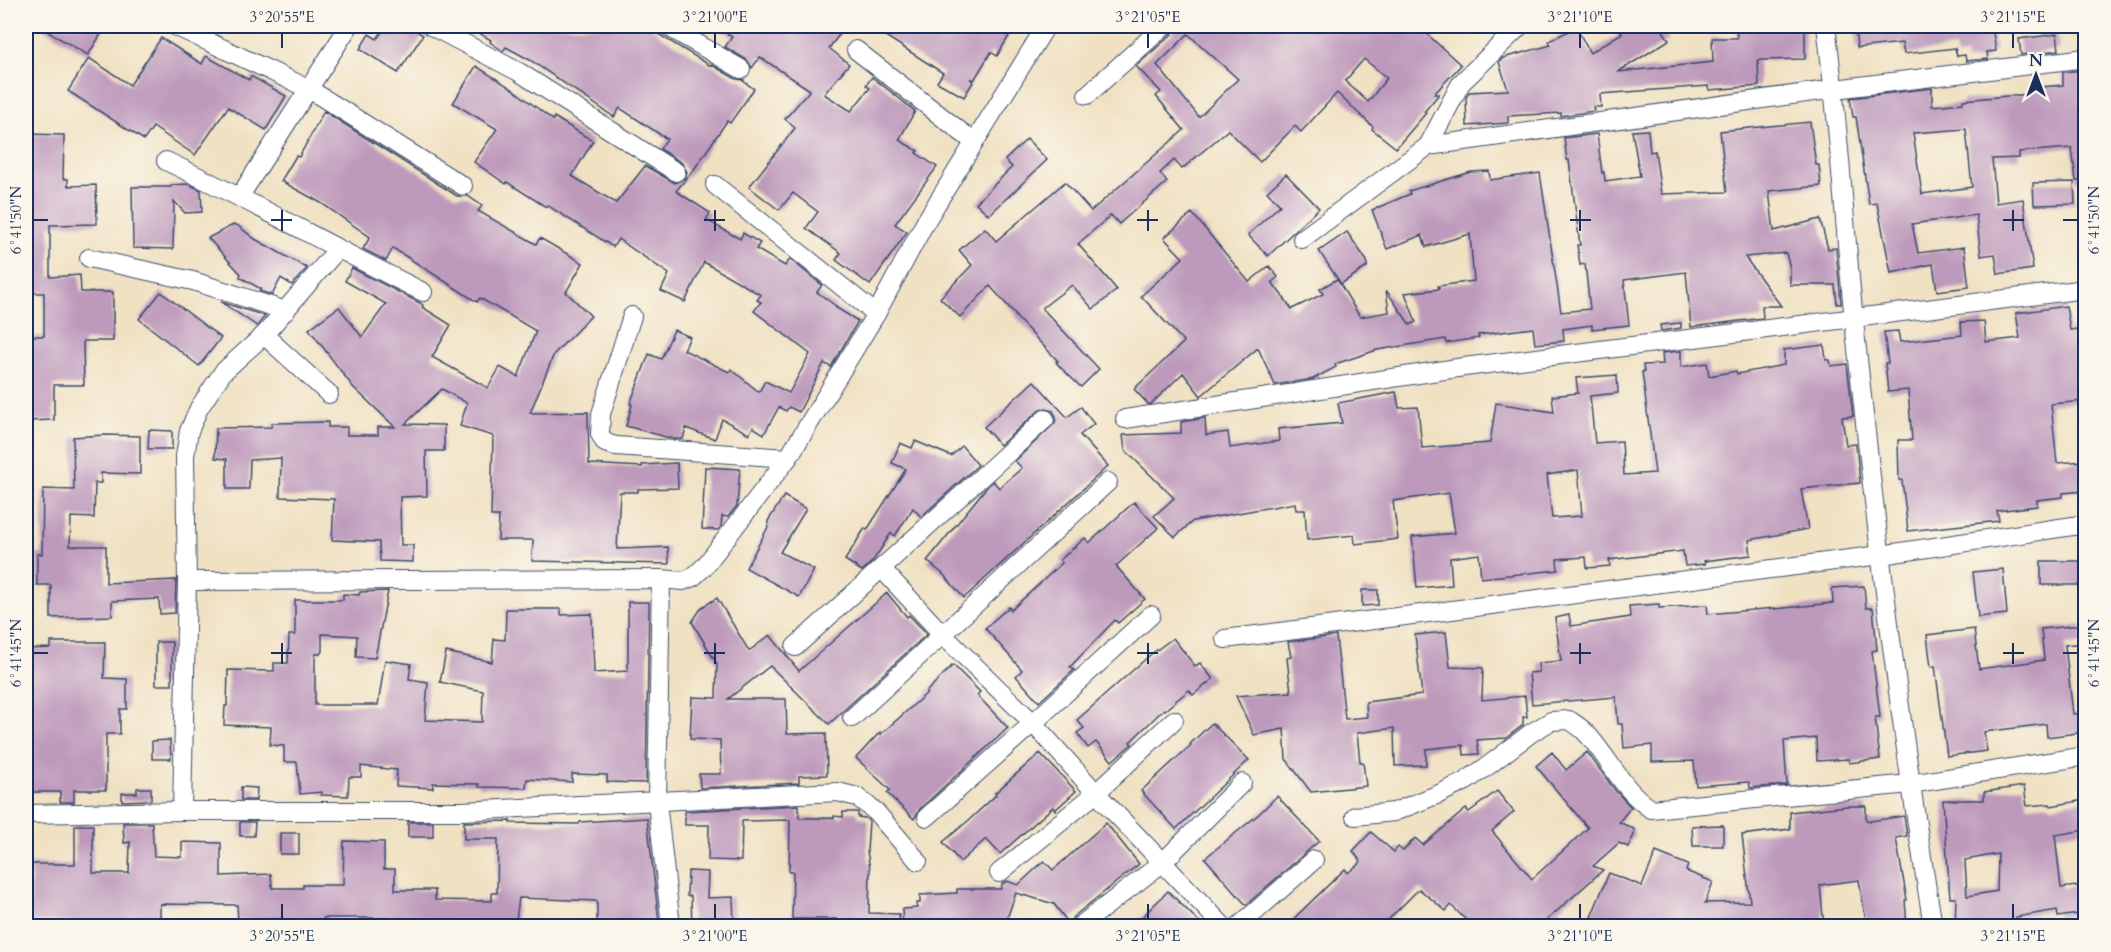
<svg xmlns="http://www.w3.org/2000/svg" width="2111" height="952" font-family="Cardo,serif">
  <rect width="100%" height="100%" fill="#fbf7ec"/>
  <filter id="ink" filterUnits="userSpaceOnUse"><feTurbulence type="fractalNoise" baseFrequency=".0167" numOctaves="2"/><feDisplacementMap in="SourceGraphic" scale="12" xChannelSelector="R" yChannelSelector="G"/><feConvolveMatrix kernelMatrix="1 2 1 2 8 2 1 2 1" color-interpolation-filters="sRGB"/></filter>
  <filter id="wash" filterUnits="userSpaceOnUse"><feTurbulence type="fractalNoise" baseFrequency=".008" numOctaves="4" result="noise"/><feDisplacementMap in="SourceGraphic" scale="24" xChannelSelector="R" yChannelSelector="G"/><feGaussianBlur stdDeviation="1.35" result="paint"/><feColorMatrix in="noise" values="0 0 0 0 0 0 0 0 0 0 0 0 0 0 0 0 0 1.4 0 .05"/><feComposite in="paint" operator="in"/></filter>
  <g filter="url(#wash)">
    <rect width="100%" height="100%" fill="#f0e1c3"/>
    <g id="blocks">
      <g fill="#bd9abc" fill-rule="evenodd">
        <path d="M38 26H106L88 55Z"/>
        <path d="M386 26H409L423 35 398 73 360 49 369 34 377 39Z"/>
        <path d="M467 26H650L661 36 711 66 712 65 736 79 744 80 743 81 754 89 730 123 727 121 695 168 676 191 710 213 706 220 740 239 743 233 760 243 756 249 785 266 790 259 822 285 817 292 836 306 835 307 858 321 831 367 824 363 799 412 789 407 786 411 779 407 764 434 753 427 749 434 722 419 715 439 686 428 683 439H673L626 426 632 405 630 404 649 354 661 359 674 330 690 337 684 350 729 372 731 369 759 392 765 381 789 393 810 354 754 311 761 302 757 300 761 295 704 262 685 302 661 291 669 274 618 239 613 247 547 205 546 207 507 182 506 184 474 162 497 129 453 103 476 66 511 88 553 120 554 117 593 141 572 176 616 203 645 166 675 183 685 178 687 172 682 163 660 149 667 139 620 108 614 117 530 60 506 47 503 51 490 42 491 40Z"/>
        <path d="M715 26H782L794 34 796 31 799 33 805 26H846L829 48 849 64 824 94 851 111 870 88 866 85 872 77 915 111 899 140 918 151 916 153 937 167 895 224 907 232 870 285 836 260 841 253 806 228 818 212 793 193 779 210 749 187 795 128 785 119 810 90 760 57 752 68 747 60 725 47 732 37Z"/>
        <path d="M870 26H990L1009 36 997 56 991 52 974 80 970 78 973 82 964 97 937 82 943 73Z"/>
        <path d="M1175 26H1418L1461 65 1434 94H1439L1424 112 1426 113 1396 148 1372 129 1373 127 1337 93 1301 132 1295 126 1260 162 1228 130 1182 169 1174 160 1160 173 1167 182 1119 224 1111 215 1078 244 1117 290 1093 309 1072 285 1042 308 1099 369 1081 387 1061 368 1056 362 1058 361 1015 316 1016 315 990 286 960 317 940 298 972 265 959 250 985 228 996 241 1065 182 1091 211 1184 130 1156 96 1161 92 1136 66 1172 34ZM1188 34 1238 79 1199 117 1157 65ZM1364 59 1387 78 1368 102 1345 81Z"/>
        <path d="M1617 26H1660L1669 40 1618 72 1713 62 1712 38H1737L1736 28 1760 26H1805V59L1758 60 1759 86 1709 90 1708 86 1600 94 1601 107H1593L1594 111 1561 116V113L1508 116V123L1467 126 1466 98 1469 92 1508 90 1499 62 1503 58 1551 45 1549 41 1576 27 1590 53 1622 33Z"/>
        <path d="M1855 26H1992L1996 51 1987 52 1988 59 1966 61 1965 55 1957 56 1955 48 1904 54 1902 43 1857 48Z"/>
        <path d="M2057 34 2059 50 2021 55 2019 39Z"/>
        <path d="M161 38 202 64 206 56 249 80 251 76 286 96 266 130 228 107 195 155 153 127 144 140 68 91 89 58 130 85Z"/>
        <path d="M2085 70V181H2076L2072 148 2019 152V158L1992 159 1996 203 2023 199 2033 269 1998 274 1995 254 1981 256 1976 215 1912 224 1918 253 1964 247 1969 287 1937 291 1933 264 1891 273 1877 203 1869 204 1856 117H1853L1850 98 1932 88V106L1963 103V100L2030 94V88L2063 85V72ZM1966 129 1972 187 1922 194 1913 133Z"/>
        <path d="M324 111 457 196H468L482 206 478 211 536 244 540 238 583 263 566 292 591 316 554 354 530 413 588 412 589 464 642 467V465L677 463 678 488 638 489V492H620L617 549 668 547 669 564 532 561 533 540H498L499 516H491L493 436 460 426 467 403 442 389 405 424 444 425V451H426L427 496 400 497 401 545H413V562L380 561 379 542 332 540 334 499 280 497 281 458 250 460 249 489H227V459L215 458 216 428 271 427 272 423 328 422V427H347V435H378V427H395L353 387 309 329 339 307 362 337 386 304 345 281 352 268 420 303 423 305 422 307 451 325 432 357 488 388 500 367 518 377 536 331 480 298 477 302 393 248 386 261 363 249 370 237 321 203 281 181 296 156 299 157Z"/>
        <path d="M1810 122 1816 165H1819L1821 186 1769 191 1774 231 1820 219 1828 249 1836 248 1841 304H1837L1835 285H1790V268L1786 253 1745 257 1781 306H1762L1763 318 1691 327 1686 272 1624 280 1629 325 1592 329V325L1563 329 1564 341 1535 344 1533 328 1478 335 1479 338 1446 343 1445 339 1377 350 1335 364 1336 367 1313 379 1275 385 1258 348 1201 396 1183 373 1151 404H1148L1134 389 1184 342 1141 296 1183 258 1164 238 1192 213 1249 282 1269 266 1278 277 1272 282 1292 309 1323 294 1320 289 1337 279 1360 317 1389 312 1386 290 1410 325 1416 322 1405 293 1439 289 1438 286 1474 281 1470 234 1426 247 1422 235 1387 249 1372 210 1410 194 1409 191 1471 172 1489 171 1490 180 1540 173 1561 312 1590 309 1585 264 1580 265 1577 245H1580L1569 160H1567L1564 138 1597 134 1602 173 1604 172 1605 181 1640 176 1632 131 1648 130 1650 152 1655 151 1661 194 1727 192 1720 131Z"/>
        <path d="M28 134 64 135 63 179H68V186L96 185 97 224 50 225V277L80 275 81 292H113V341H83L84 385H54V420L27 421V383L31 382 29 336H44V293H26V185Z"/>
        <path d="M1027 139 1047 160 989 215 976 203 1012 167 1005 160Z"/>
        <path d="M1286 174 1319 208 1268 256 1248 235 1280 205 1267 192Z"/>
        <path d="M2074 182 2075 204 2034 205 2033 183Z"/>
        <path d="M188 184 201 190 202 212 185 213 174 201 173 249 133 248 132 187H171V185Z"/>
        <path d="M233 225H237L255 239 307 268 292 285 281 278 272 295 259 291 261 289 240 277 241 274 208 238Z"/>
        <path d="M1347 232 1367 261V267L1341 284 1319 251Z"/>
        <path d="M161 292 221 338 199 366 139 319Z"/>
        <path d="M221 302 265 316 257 326Z"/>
        <path d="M2066 306 2070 330 2085 328V401L2051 404 2057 463 2085 461V491L2063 493V497L2037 500V506L1997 511 1999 521 1908 531 1902 480H1899L1898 440H1912L1908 390 1888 392 1885 363H1888L1884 332 1898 331 1900 342 1962 335 1961 322 1984 321 1986 342 2020 338 2016 313Z"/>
        <path d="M1681 323V328L1661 331 1660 325Z"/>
        <path d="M1824 345 1826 360H1830L1831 366 1847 364 1853 416 1842 417 1846 445 1856 444 1860 483 1801 489 1808 529 1749 540 1751 555 1704 561 1705 564 1685 566 1683 551 1609 560 1610 566 1587 568 1586 557 1557 559 1558 570 1481 578 1479 554 1450 558 1452 585 1417 588 1412 537 1455 533 1449 493 1393 501 1398 539 1355 544 1354 535 1307 540 1305 510H1296L1295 503 1193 521 1175 537 1154 516 1174 498 1125 450 1123 435 1181 433V422L1205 418 1206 435 1228 432 1230 448 1279 441 1278 429 1342 423 1338 403 1396 392 1399 408 1418 407 1422 448 1490 443 1496 403 1554 412 1552 396 1578 393 1576 378 1617 375 1618 393 1590 396 1595 443 1622 441 1624 475 1655 473 1642 372H1644L1643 365 1663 364 1662 353 1681 351V367L1707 363 1709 376 1736 371 1737 374 1784 365V350ZM1578 470 1582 516 1552 518 1547 475Z"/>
        <path d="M1034 381 1067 417 1081 407 1094 424 1080 435 1108 466 964 598 943 574 927 561 985 489 993 481 999 488 1022 468 1015 461 1055 423 1056 417 1053 411 1042 408 1000 445 984 427Z"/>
        <path d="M149 430 172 431V449H148Z"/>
        <path d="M105 435 140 436V474L101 473V483H95L94 518 71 517 70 546H106V583L176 580 175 613 160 614 159 599 112 601V616L51 618V585H37V554H42L43 489 74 490 73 437Z"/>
        <path d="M915 441 951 456 962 446 978 465 921 517 913 508 895 536 891 533 873 561 862 571 845 560 865 528 867 530 906 469 892 463 900 443 912 448Z"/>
        <path d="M705 467 740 469 737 506 728 517 722 516 721 527 718 530 702 529Z"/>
        <path d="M784 496 806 509 780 552 814 570 799 597 746 568 768 527V521Z"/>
        <path d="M1134 502 1158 528 1116 566 1145 599 1118 623 1115 620 1070 667 1074 670 1039 702 1016 676 1022 670 985 628 1009 607 1011 610 1062 563 1060 560 1085 538 1089 543Z"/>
        <rect x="2041" y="561" width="44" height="24"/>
        <path d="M2003 569 2007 614 1978 617 1973 572Z"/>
        <path d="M1864 586 1866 608H1873L1877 650 1872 651 1880 717H1875L1880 759 1849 763V759L1817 761 1816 738 1784 741 1787 785 1750 788 1749 782 1696 786 1694 761 1652 762V745L1624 748 1622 724H1618L1616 697 1532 704 1529 673 1539 672 1538 663 1561 661 1555 618 1569 615 1571 626 1630 617 1629 606 1659 604V608L1707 605 1708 614 1775 608V609L1833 603 1832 588Z"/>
        <path d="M1362 590H1378V605L1362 606Z"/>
        <path d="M388 591 375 658 356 657 357 636 322 634V651L320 654H315V705H378L385 660 411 664 409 679 428 682 425 720 482 722 483 691 440 682 446 652 492 662 494 639 505 640 506 609H561V615L592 614 594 673 628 671V602H649L646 783 607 782V775L572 774V782L527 779 526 788 479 787V784L433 783V788L396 786 397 770 361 766V777H349L348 796 321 795 322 792 300 794 297 762H284V746L270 745 271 727 224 725 225 706H227L228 670 274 671V663H288L289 635H295V600H343V594L359 595 360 592Z"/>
        <path d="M887 593 907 617 909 615 927 634 829 724 770 666 728 699H786L787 734 826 733 827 775 799 776V783L700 788 699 774H721L720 740 690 739 692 697 716 698 717 664 692 622 702 607 717 598 749 651 770 635 799 671Z"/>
        <path d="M2082 625 2083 643 2065 645 2073 714 2085 713V732L2047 737 2046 724 1984 732 1987 751 1947 756 1935 666 1931 667 1927 635 1974 629 1979 669 2044 660 2041 629Z"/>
        <path d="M1446 632 1450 667 1483 668 1482 700 1525 696 1527 717H1523V725L1506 738 1477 740 1479 754 1464 755 1463 745 1426 749V765L1395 766 1394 728 1357 733 1360 762H1363L1366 786 1311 792 1286 759 1284 729 1254 735 1236 696 1291 692 1287 658 1291 657 1288 642 1336 636 1345 719 1367 717 1366 702 1422 695 1415 635Z"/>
        <path d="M1173 638 1195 666 1200 663 1213 679 1193 695 1189 690 1165 710 1164 709 1130 742 1132 744 1112 761 1096 742 1088 748 1077 733 1084 728 1077 720 1150 655Z"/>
        <path d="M51 642H105L104 678 127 679V709H120V734H106V790H74V802H60V792H26V649L51 648Z"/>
        <rect x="156" y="642" width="16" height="43"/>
        <path d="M953 665 980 692 977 695 1008 728 920 809 914 819 887 793 890 790 856 758 880 732 881 734 927 693 926 692Z"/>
        <path d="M1212 723 1249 760 1176 829 1141 791 1191 745 1190 744Z"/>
        <path d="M170 740 171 759H152V741Z"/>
        <path d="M1552 752 1566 770 1587 752 1615 790 1631 807 1619 822 1634 829V835L1628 847 1619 843 1593 866 1603 870 1539 927H1473L1451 905 1446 911 1419 889 1381 927H1285L1345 869 1348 873 1361 862 1353 851 1371 832 1394 852 1398 847 1403 851 1415 838 1423 845 1466 809 1469 812 1497 791 1514 812 1492 831 1532 879 1588 828 1536 766Z"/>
        <path d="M1040 753 1076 791 1055 810 1053 807 1000 854 986 839 960 862 943 842 969 820 996 795 995 793Z"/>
        <path d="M2024 786 2027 806 2050 804 2051 806 2085 800V830L2055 835 2061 888 2085 885V913L2058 917 2057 910 2016 917 2017 927H1955L1956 898H1950L1943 800H1984V792ZM1998 854 1997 891 1967 896 1965 860Z"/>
        <path d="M241 787 257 788 256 800H241Z"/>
        <path d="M137 788H151V800L122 801V793H137Z"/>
        <path d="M1277 796 1319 841 1246 905 1205 858 1259 814Z"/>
        <path d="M799 805V818H834V816L843 817V812H858V817L865 818 869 821 867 851 870 869 869 913 899 914V927H837V919H792L793 872H789L790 820 742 821 741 861 708 860 709 825H685V811Z"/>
        <path d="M1847 806H1866V820L1871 821 1904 816 1907 836 1896 838 1907 900H1905L1907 927H1867L1859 880 1820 885 1824 927H1614L1591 917 1609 873 1642 886 1656 852 1688 865 1686 871 1713 882 1705 903 1750 902 1742 835 1790 829V812Z"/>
        <path d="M647 818 659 922H597V901L519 898 515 927 490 926V923H399L389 922V918H323V925H284V919L238 920 237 905 160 904V927H74V922H30L31 864H75V825H93V873H129L130 842 124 843 123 823H152L154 856 182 857V842L221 843V876L271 874 272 888H303V885H343L344 841 384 842V869H395V890H435V900L492 901V893H497L498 839H464V822L510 821V823L579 824 580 822Z"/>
        <path d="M240 822H255L254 836H240Z"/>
        <rect x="408" y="822" width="25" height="15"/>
        <path d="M1106 823 1139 864 1073 917 1069 924 1054 904 1016 893 1004 927H903L902 909 917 908 916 903H920V895L957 893V889H1001L1002 884 1007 881 1018 885 1044 861 1053 870Z"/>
        <path d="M1723 825V846H1693L1692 826Z"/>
        <rect x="280" y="833" width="19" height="21"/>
        <path d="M688 871 708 872 707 898 733 897 734 927H692L691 896H687Z"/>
        <path d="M1168 891 1204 927H1132Z"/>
      </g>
    </g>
  </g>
  <g filter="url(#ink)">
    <use href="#blocks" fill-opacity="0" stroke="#3b4a6d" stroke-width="1.5"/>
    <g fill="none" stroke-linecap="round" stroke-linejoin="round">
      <g stroke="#3b4a6d" stroke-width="20">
        <g id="street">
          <path d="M175 26 309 89 463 186"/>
          <path d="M431 26 519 72 676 172"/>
          <path d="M667 26 741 69"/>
          <path d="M1826 26C1839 124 1844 222 1854 321 1875 523 1900 726 1933 926"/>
          <path d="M856 50 974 142"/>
          <path d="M1087 95 1164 26"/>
          <path d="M1428 146 1835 89 2086 58"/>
          <path d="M166 161C253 202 336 249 423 292"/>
          <path d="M715 185 876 314"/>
          <path d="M240 196 349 26"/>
          <path d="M1302 239 1428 146 1461 83 1520 26"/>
          <path d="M89 258 193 281 286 311"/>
          <path d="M632 316 601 414 600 434 605 443 616 446 788 458"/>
          <path d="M264 335 329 394"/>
          <path d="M1125 419 1464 367 2086 289"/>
          <path d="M882 569 943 635 1033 723 1096 793 1223 926"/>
          <path d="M661 579 657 802 671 926"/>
          <path d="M187 581 661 579 683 581 693 577 704 567 788 458 876 314 926 221 1046 26"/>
          <path d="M1225 639 1881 555 2086 524"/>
          <path d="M795 647 1045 419"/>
          <path d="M852 718 1108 482"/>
          <path d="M182 811 187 581 185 456 189 431 199 408 223 372 264 335 337 250"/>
          <path d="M26 814 182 811H462L838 792 857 797 876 812 918 861"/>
          <path d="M1355 816 1394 812 1439 794 1466 781 1489 765 1531 733 1551 721 1569 720C1575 724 1582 728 1587 734 1610 759 1622 790 1651 809L1910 784 2086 756"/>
          <path d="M927 817 1033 723 1151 615"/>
          <path d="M999 873 1096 793 1174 720"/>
          <path d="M1080 926 1162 863 1242 783"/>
          <path d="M1239 926 1314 860"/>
        </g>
      </g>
      <use href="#street" stroke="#fff" stroke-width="18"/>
    </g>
  </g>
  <path fill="none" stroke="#1b2f5e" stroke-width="2" d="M282 33V48M715 33V48M1148 33V48M1580 33V48M2013 33V48M282 210V231M715 210V231M1148 210V231M1580 210V231M2013 210V231M33 220H48M271 220H292M704 220H725M1137 220H1158M1570 220H1591M2003 220H2024M2063 220H2078M282 643V664M715 643V664M1148 643V664M1580 643V664M2013 643V664M33 653H48M271 653H292M704 653H725M1137 653H1158M1570 653H1591M2003 653H2024M2063 653H2078M282 904V919M715 904V919M1148 904V919M1580 904V919M2013 904V919"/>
  <rect width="2111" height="952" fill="none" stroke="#fbf7ec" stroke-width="66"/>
  <g transform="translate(2036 75)" stroke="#fbf7ec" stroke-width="4.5" paint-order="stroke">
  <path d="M0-4.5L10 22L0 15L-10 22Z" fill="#1b2f5e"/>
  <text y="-9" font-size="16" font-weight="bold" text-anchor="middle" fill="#1b2f5e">N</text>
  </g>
  <rect x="33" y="33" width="2045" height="886" fill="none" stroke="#1b2f5e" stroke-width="2"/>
  <g font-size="15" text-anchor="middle" fill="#1b2f5e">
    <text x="282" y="22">3°20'55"E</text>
    <text x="715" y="22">3°21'00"E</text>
    <text x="1148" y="22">3°21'05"E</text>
    <text x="1580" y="22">3°21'10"E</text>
    <text x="2013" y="22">3°21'15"E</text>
    <text transform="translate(16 220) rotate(-90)" y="5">6°41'50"N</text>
    <text transform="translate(2094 220) rotate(-90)" y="5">6°41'50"N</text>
    <text transform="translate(16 653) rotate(-90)" y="5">6°41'45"N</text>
    <text transform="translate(2094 653) rotate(-90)" y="5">6°41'45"N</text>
    <text x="282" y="941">3°20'55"E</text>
    <text x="715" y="941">3°21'00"E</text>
    <text x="1148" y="941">3°21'05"E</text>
    <text x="1580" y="941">3°21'10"E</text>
    <text x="2013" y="941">3°21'15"E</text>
  </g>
</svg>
